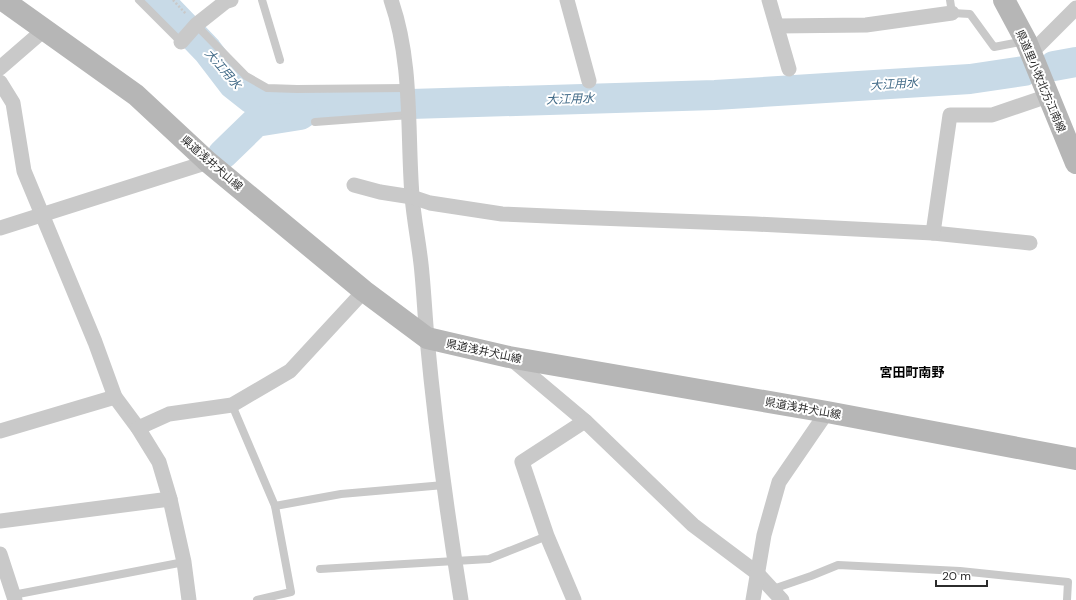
<svg xmlns="http://www.w3.org/2000/svg" width="1076" height="600" font-family="'DM Sans','Noto Sans JP',sans-serif">
  <rect width="100%" height="100%" fill="#fff"/>
  <g fill="none" stroke-linecap="round" stroke-linejoin="round">
    <g stroke="#c8dae7" stroke-width="30">
      <path d="M159 0 207 50 233 84 252 99 311 107 715 95 970 79 1024 71"/>
      <path d="M1054 66 1076 62"/>
      <path d="M223 154 256 122 300 115 303 113"/>
    </g>
    <path stroke="#c9c9c9" stroke-width="2.5" stroke-dasharray="2 2" stroke-linecap="butt" d="M173 0 186 14"/>
    <g stroke="#c9c9c9" stroke-width="8">
      <path d="M139 0 181 42"/>
      <path d="M262 0 280 60"/>
      <path d="M950 0 952 13 970 14 994 47 1025 41"/>
      <path d="M196 25 246 76 267 88 297 89 408 88"/>
      <path d="M315 122 409 115"/>
      <path d="M232 405 275 506 291 592 257 600"/>
      <path d="M275 506 341 494 444 485"/>
      <path d="M320 569 489 559 547 536"/>
      <path d="M773 589 811 576 838 565 960 571 1068 582 1067 600"/>
      <path d="M13 595 184 562"/>
    </g>
    <g stroke="#c9c9c9" stroke-width="15">
      <path d="M391 0C413 63 407 130 412 196 414 222 420 248 422 274 424 295 425 316 427 338 435 425 447 513 461 600"/>
      <path d="M567 0 589 81"/>
      <path d="M769 0 789 69"/>
      <path d="M777 26 866 25 952 13"/>
      <path d="M181 42 196 25 225 2 231 0"/>
      <path d="M1031 53 1076 8"/>
      <path d="M0 68 45 29"/>
      <path d="M0 82 13 103 24 171 95 342 115 397 138 428 159 462 170 499 184 562 189 600"/>
      <path d="M354 185 380 192 412 197 430 203 502 214 571 217 756 224 933 233 1030 243"/>
      <path d="M0 228 208 162"/>
      <path d="M933 233 950 115H992L1048 96"/>
      <path d="M510 358 585 421 693 525 757 573 782 600"/>
      <path d="M138 428 169 414 232 405 290 371 364 291"/>
      <path d="M0 431 115 397"/>
      <path d="M0 521 170 499"/>
      <path d="M0 554 15 600"/>
      <path d="M574 600 547 536 522 462 585 421"/>
      <path d="M753 600 764 535 779 482 827 412"/>
    </g>
    <g stroke="#b6b6b6" stroke-width="22">
      <path d="M3 0 136 95 208 162 364 291 427 338 509 357 827 412 1076 459"/>
      <path d="M1004 0 1026 41 1076 163"/>
    </g>
  </g>
  <g text-anchor="middle" stroke-width="4" stroke-linejoin="round" paint-order="stroke">
    <g font-size="11" fill="#2c2c2c" stroke="#fff">
      <text transform="translate(1041 81) rotate(67)" y="4">県道里小牧北方江南線</text>
      <text transform="translate(212 163) rotate(41)" y="4">県道浅井犬山線</text>
      <text transform="translate(484 351) rotate(12)" y="4">県道浅井犬山線</text>
      <text transform="translate(803 408) rotate(10)" y="4">県道浅井犬山線</text>
    </g>
    <g font-size="12" font-style="italic" fill="#416a87" stroke="#fff">
      <text transform="translate(223 69) rotate(49)" y="4">大江用水</text>
      <text transform="translate(894 84) rotate(-4)" y="4">大江用水</text>
      <text transform="translate(570 99) rotate(-2)" y="4">大江用水</text>
    </g>
    <g font-size="13" font-weight="bold" fill="#000" stroke="#fff">
      <text x="912" y="377">宮田町南野</text>
    </g>
  </g>
  <path d="M936 580v6h51v-6" fill="none" stroke="#2c2c2c" stroke-width="2"/>
  <text x="942" y="580" font-size="12" fill="#2c2c2c" stroke="#ffffff" stroke-width="3" paint-order="stroke">20 m</text>
</svg>
